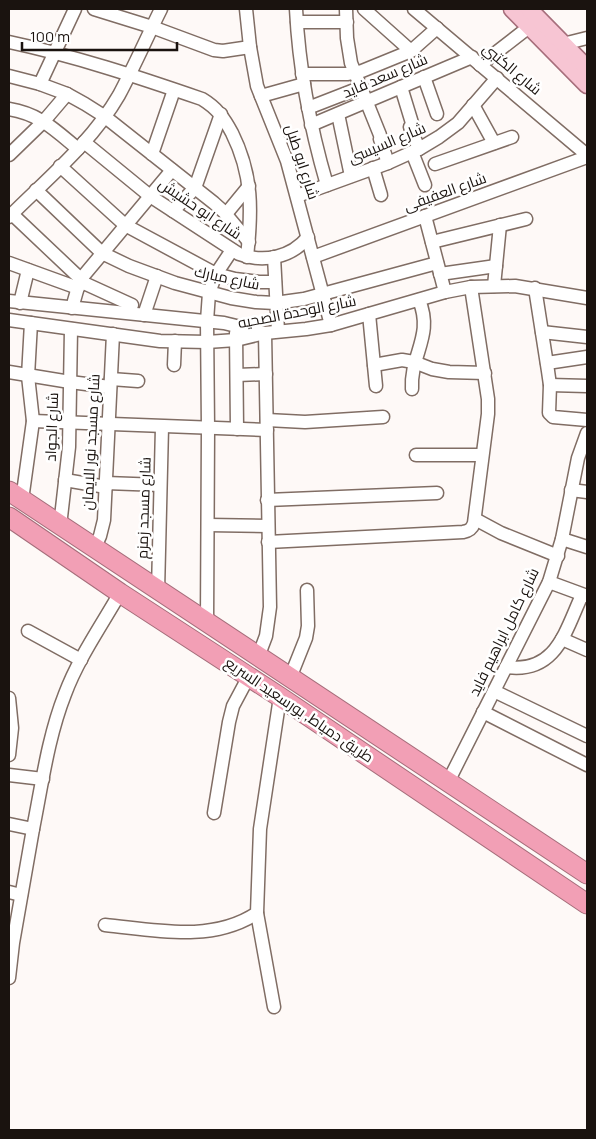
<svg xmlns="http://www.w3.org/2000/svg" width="596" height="1139" font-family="Manrope,Cairo,sans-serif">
  <rect width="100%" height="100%" fill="#fef9f7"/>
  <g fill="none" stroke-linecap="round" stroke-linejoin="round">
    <g stroke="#806d64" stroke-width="15">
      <g id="minor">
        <path d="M94 9 152 27 214 50 223 51 250 47"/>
        <path d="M246 9 250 47 257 86 287 161 331 325"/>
        <path d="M296 9C299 69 310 127 327 185"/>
        <path d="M346 9 347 38 351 63 380 135"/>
        <path d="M364 9 411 51"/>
        <path d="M414 9 587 155"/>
        <path d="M297 22H347"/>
        <path d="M9 42C75 56 138 77 202 99 217 108 224 118 232 133 253 175 252 211 247 257"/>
        <path d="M563 44 587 38"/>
        <path d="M480 65 529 27"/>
        <path d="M302 74H348L362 71 411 51 437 28"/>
        <path d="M9 76 40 84 67 94 85 104 104 116 214 203 224 212 249 242"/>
        <path d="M424 77 437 114"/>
        <path d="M40 84 75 9"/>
        <path d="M401 87 412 123"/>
        <path d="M261 96 304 84"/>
        <path d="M473 105 494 143"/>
        <path d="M308 108 362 87"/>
        <path d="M9 109C40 114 55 130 78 149"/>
        <path d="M338 114 351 176"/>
        <path d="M311 125 472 57"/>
        <path d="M410 127 419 149"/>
        <path d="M380 139 388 163"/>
        <path d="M84 142 150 196 239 254C263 263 291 258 308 237"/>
        <path d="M412 152 425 185"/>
        <path d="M152 154 174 90"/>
        <path d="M9 155 44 121 67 94"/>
        <path d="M435 164 512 137"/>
        <path d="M60 166 125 225 216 274 235 279 259 282H275"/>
        <path d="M373 168 381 195"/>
        <path d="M36 190 102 253 129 266 175 283 231 298 256 302 275 303 304 299 437 263"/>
        <path d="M297 196 388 163 419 149 439 137 458 123 497 78"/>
        <path d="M173 211 195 188 221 114"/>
        <path d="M12 214 86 284 132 305"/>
        <path d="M226 214 249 186"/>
        <path d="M425 216 445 292"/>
        <path d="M9 217C47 179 92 142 119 95 134 67 147 37 161 9"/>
        <path d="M432 242 526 219"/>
        <path d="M274 257 278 331"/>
        <path d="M313 257 587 157"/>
        <path d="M9 263 78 288"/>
        <path d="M440 274 496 266"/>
        <path d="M494 286 500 225"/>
        <path d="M535 288 548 371 550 385 549 413 553 417 587 420"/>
        <path d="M9 301 224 323 265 333 270 607 266 636 258 657"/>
        <path d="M20 303 28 270"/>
        <path d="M72 308 80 280 172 170"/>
        <path d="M369 314 376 386"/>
        <path d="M144 315 157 276"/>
        <path d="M9 320 160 341 207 342 236 340 265 333 306 329 331 325 445 292 471 287 515 286 587 298"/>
        <path d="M542 332 587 337"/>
        <path d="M236 333 237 429"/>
        <path d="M547 363 587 357"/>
        <path d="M174 365 175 341"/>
        <path d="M374 365 402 360 414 362 432 369 449 372 485 373"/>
        <path d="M9 372 70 382 110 387"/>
        <path d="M237 375 266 374"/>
        <path d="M111 379 138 381"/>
        <path d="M550 385 587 386"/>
        <path d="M412 389C410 354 434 336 419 300"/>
        <path d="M267 420 305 422 383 417"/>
        <path d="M33 421 267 430"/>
        <path d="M416 455H482"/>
        <path d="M65 480 106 487"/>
        <path d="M106 483 160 485"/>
        <path d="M571 490 587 492"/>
        <path d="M22 500 33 421 28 376 31 323"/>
        <path d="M267 500 437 493"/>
        <path d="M475 519 501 533 558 556"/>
        <path d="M208 525 268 526"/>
        <path d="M60 526 69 447 71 329"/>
        <path d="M562 539 587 547"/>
        <path d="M268 542 463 532C469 531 472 529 474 523L488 414V399L471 287"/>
        <path d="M94 549 100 536 104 520 113 334"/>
        <path d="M549 582 587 596"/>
        <path d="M158 591 162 427"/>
        <path d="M207 623 208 429 207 321 209 293 216 274 232 250"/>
        <path d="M28 631 81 660"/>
        <path d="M562 639 587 650"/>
        <path d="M506 667C556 674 565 632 582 595"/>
        <path d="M290 678 306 638 308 626 307 590"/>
        <path d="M494 691 587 736"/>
        <path d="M9 698 12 728 9 755"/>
        <path d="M483 712 587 765"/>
        <path d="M9 775 43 779"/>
        <path d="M448 782 549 582 562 539 578 458 587 433"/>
        <path d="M214 813 229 722 233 706 249 676"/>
        <path d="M9 824 33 829C42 784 48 737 65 694 78 659 101 626 120 593"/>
        <path d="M9 892 21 895"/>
        <path d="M257 913 274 1007"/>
        <path d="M105 925C155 930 212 943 257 913L260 829 280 697"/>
        <path d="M9 978 13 943 33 829"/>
      </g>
    </g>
    <g stroke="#a66e7b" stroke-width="19">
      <g id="major">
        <path d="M512 9 587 85"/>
        <path d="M529 9 587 68"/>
      </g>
    </g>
    <g stroke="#a66e7b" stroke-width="21">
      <g id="highway">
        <path d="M9 491 587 874"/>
        <path d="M9 517 120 593 280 697 587 904"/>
      </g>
    </g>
    <use href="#minor" stroke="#fff" stroke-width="12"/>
    <use href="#major" stroke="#f7c5d3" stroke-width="16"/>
    <use href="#highway" stroke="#f29fb5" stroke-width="19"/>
  </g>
  <g text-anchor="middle" stroke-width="5" stroke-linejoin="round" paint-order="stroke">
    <g font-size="15" fill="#1a130f" stroke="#fff">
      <text transform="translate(512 69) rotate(40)" y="5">شارع الكتبي</text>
      <text transform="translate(385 76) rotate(-23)" y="5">شارع سعد فايد</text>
      <text transform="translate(387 143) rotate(-23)" y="5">شارع السيسى</text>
      <text transform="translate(302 162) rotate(72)" y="5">شارع ابو طبل</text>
      <text transform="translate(445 192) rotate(-20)" y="5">شارع العفيفى</text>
      <text transform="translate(200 209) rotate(34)" y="5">شارع ابو حشيش</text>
      <text transform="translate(227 278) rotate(12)" y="5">شارع مبارك</text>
      <text transform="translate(297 312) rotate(-11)" y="5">شارع الوحدة الصحيه</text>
      <text transform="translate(52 427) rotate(-88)" y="5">شارع الجواد</text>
      <text transform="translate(91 442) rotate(-87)" y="5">شارع مسجد نور الايمان</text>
      <text transform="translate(144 508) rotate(-88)" y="5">شارع مسجد زمزم</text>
      <text transform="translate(504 632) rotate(-64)" y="5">شارع كامل ابراهيم فايد</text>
      <text transform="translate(299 710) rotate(34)" y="5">طريق دمياط, بورسعيد السريع</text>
    </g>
  </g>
  <rect width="596" height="1139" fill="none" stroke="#1a130f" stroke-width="20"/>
  <path d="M22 42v8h155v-8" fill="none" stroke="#1a130f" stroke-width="2.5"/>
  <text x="30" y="42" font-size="15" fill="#1a130f" stroke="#ffffff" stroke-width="4" paint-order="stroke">100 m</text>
</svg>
